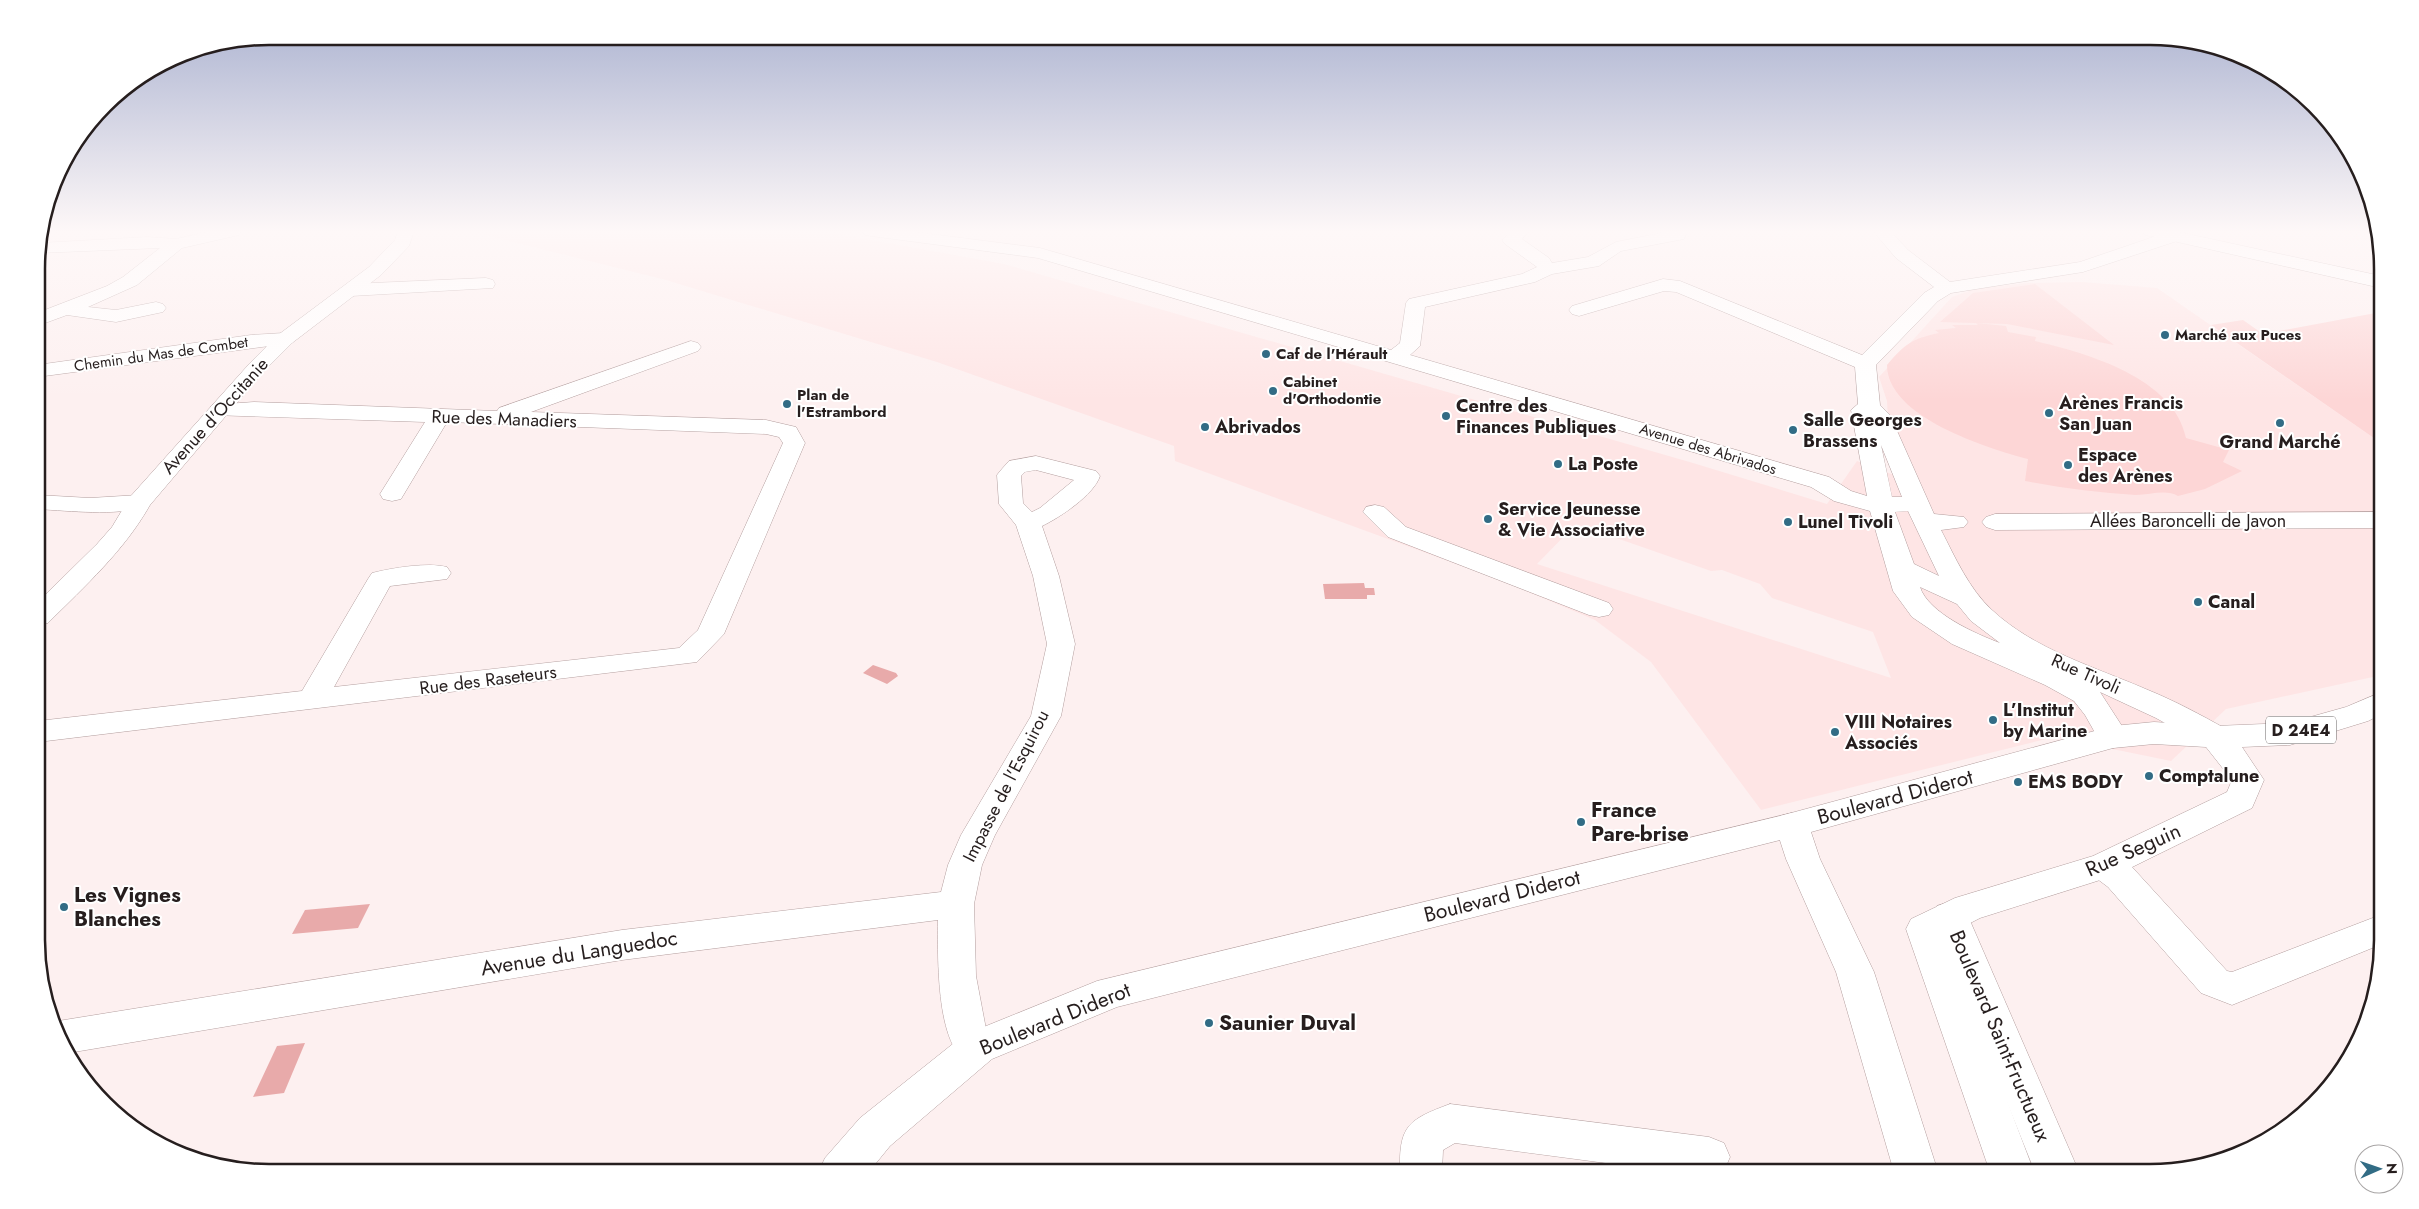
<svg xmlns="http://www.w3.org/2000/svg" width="2419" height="1209" font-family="Jost,sans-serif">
  <rect width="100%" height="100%" fill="#fdf0f0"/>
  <path fill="#fee5e5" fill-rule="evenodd" d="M469 231H821L1004 264 1693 463 1827 504 1857 461 1915 483 1888 418 1887 401 1879 377 1952 297 1975 289 2027 283 2082 282 2157 288 2381 443 2382 675 2226 709 2171 761 2054 737 1761 810 1651 662 1595 620 1500 580 1175 461 1174 446 937 362 666 280ZM1576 524 1711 571 1722 570 1760 584 1772 598 1873 632 1891 678 1537 564Z"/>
  <g fill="#fdd6d6">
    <path d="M2035 284 2114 345 2007 324 1940 322 1973 293Z"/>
    <path d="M2381 312V443L2211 325 2243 320 2263 334Z"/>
    <path d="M1976 323 2006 326 2008 332 2036 337 2035 341C2087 353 2174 378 2186 438L2229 450 2223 462 2242 471 2205 489 2178 496C2166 489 2150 495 2136 495 2099 493 2062 488 2025 481L2028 459C1987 448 1887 417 1887 365 1905 344 1911 339 1939 333L1935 330 1956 328 1952 325H1978Z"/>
  </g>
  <g fill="#e8aaaa">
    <path d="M1364 583 1365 588H1374L1375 595H1367V599H1325L1323 584Z"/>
    <path d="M873 665 896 673 898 676 887 684 863 673Z"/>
    <path d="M370 904 358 928 292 934 305 910Z"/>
    <path d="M305 1043 284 1093 253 1097 277 1046Z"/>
  </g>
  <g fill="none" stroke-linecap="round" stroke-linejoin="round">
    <g stroke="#b39e9e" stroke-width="1">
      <g id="street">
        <path d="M211 231H242L239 235 182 248 137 285 88 307 116 310 156 302 163 304 166 308 163 312 116 322 67 315 37 326V313L107 286 123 277 160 248 38 253 40 243 147 237 176 239Z"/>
        <path d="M862 231H907L1040 248 1391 350 1400 343 1406 303 1409 299 1522 274 1537 267 1505 244 1502 240 1511 231H1529L1522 239 1549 258 1552 263 1588 257 1616 242 1671 231H1687L1684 239 1621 251 1599 266 1552 274 1535 282 1425 307 1420 346 1410 355 1829 477 1851 491 1867 496 1851 410 1858 404 1855 367 1676 292 1664 291 1579 316 1572 314 1569 310 1572 306 1663 279 1680 281 1862 355 1924 293 1934 287 1896 258 1873 231H1890L1908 250 1950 282 2080 262 2165 233H2177L2180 237 2177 241 2083 272 1951 293 1938 301 1876 365 1880 405 1890 415 1934 514 1964 517 1968 522 1964 527 1941 530C1955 557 1969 589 1992 610 2035 650 2095 667 2148 690 2175 701 2201 715 2226 729L2231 737 2226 745 2215 748 2204 745 2156 718 2100 692 2129 737 2124 745 2113 748 2102 745 2085 715 2074 701 2045 685 1952 644 1912 617 1893 591 1870 511 1834 501 1811 487 1038 258 871 236 865 235ZM1881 445 1902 497H1892ZM1908 511 1939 576 1914 564 1895 512ZM1920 587 1957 604 1971 621 2000 643C1976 634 1928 613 1920 587Z"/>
        <path d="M486 278 493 280 495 284 493 288 351 296 344 294 342 290 344 286 351 284Z"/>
        <path d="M285 333 292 335 295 339 292 343 37 377V365L251 335Z"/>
        <path d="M691 341 698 343 701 347 698 351 531 412 766 420 796 427 805 443 724 634 697 662 38 742V721L302 691 368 579 372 573C392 568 428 562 447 567L451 573 447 579 390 586 334 687 679 648 698 630 783 443 779 437 766 434 447 422 401 499 392 501 383 499 380 494 425 422 212 415 209 410 212 405 254 402 497 411 499 408Z"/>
        <path d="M1036 456 1096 471 1100 476C1094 495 1059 518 1042 526L1059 576 1075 644 1061 716 995 835 982 865 974 904 976 976 986 1029 998 1047 992 1059C988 1061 982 1064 977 1064 934 1062 938 950 938 920L622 960 68 1053 52 1022 622 930 941 892 948 865 961 835 1031 716 1047 644 1033 576 1016 525 999 504 997 475 1001 470 1009 461ZM1036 470 1074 480 1040 508 1032 512 1023 503 1021 476 1025 472Z"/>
        <path d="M37 495 90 498 139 495 148 497 151 502 148 507C112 516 73 511 37 509Z"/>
        <path d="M1375 505 1384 507 1406 527 1609 603 1613 609 1609 615 1599 617 1589 615 1388 537 1363 512 1366 507Z"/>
        <path d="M2382 512V528L1995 530 1986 527 1982 522 1986 517 1995 514Z"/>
        <path d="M2104 853 2116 857 2132 867 2227 971 2232 972 2383 914 2382 944 2232 1005 2201 993 2108 887 2092 875 2087 866 2092 857Z"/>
        <path d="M1950 902 1963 906 1968 916 2079 1172H2035L1932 916 1937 906Z"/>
        <path d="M1450 1104 1709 1137 1724 1143 1730 1157 1724 1171 1721 1172H1674L1455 1143 1443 1150 1442 1172H1400C1399 1126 1407 1120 1450 1104Z"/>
      </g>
    </g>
    <g stroke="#b39e9e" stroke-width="1">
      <g id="secondary">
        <path d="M398 231H414L409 246 381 275 292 343 264 371 150 505C124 551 85 586 48 623L38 625V602L97 544 112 527 130 497 250 363 278 335 369 267 395 240Z"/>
        <path d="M2142 231H2174L2381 276V288L2151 236 2145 235Z"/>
        <path d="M1792 813 1804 816 1809 825 1804 834 1117 1007 992 1059 890 1146 868 1173H818L825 1158 860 1118 964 1035 1097 981Z"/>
      </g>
    </g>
    <g stroke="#b39e9e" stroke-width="1">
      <path id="primary" d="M2382 692V714L2368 721 2290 745 2242 747 2264 780 2252 808 2116 875 1980 918 1945 936 2034 1172H1990L1906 929 1911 919 1955 898 2093 856 2227 792 2232 780 2206 747 2154 744 2113 748 1811 832 1820 859 1874 972 1938 1172H1894L1836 972 1786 859 1775 825 1780 816 2113 726 2154 722 2215 726 2289 723 2346 707Z"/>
    </g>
    <use href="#street" fill="#fff" fill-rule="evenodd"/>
    <use href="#secondary" fill="#fff" fill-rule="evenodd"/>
    <use href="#primary" fill="#fff" fill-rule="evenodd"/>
  </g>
  <linearGradient id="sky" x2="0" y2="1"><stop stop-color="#a8b0cf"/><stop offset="0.58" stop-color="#fef8f8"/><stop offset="1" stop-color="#fef8f8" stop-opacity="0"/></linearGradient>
  <rect width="2419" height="400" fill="url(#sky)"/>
  <g fill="#326c85" stroke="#fff" stroke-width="2">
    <circle cx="2165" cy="335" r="5"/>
    <circle cx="1266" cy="354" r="5"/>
    <circle cx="1273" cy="391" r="5"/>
    <circle cx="787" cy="404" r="5"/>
    <circle cx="2049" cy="413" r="5"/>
    <circle cx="1446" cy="416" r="5"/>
    <circle cx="2280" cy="423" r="5"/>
    <circle cx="1205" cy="427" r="5"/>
    <circle cx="1793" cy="430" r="5"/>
    <circle cx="1558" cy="464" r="5"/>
    <circle cx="2068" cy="465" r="5"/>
    <circle cx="1488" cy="519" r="5"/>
    <circle cx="1788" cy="522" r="5"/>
    <circle cx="2198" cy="602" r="5"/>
    <circle cx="1993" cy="720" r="5"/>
    <circle cx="1835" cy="732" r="5"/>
    <circle cx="2149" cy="776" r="5"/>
    <circle cx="2018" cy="782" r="5"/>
    <circle cx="1581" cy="822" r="5"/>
    <circle cx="64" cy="907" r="5"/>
    <circle cx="1209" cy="1023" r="5"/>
  </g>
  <g text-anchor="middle" stroke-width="4" stroke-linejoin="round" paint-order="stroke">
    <g font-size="15" font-weight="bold" fill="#261e1e" stroke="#fff" text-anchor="start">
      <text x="2175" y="340">Marché aux Puces</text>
      <text x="1276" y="359">Caf de l'Hérault</text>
      <text x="1283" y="387">Cabinet<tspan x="1283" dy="17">d'Orthodontie</tspan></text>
      <text x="797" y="400">Plan de<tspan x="797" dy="17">l'Estrambord</tspan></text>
    </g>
    <g font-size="15" fill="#261e1e" stroke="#fff">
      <text transform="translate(161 354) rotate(-8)" y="5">Chemin du Mas de Combet</text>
      <text transform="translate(1708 449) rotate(17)" y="5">Avenue des Abrivados</text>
    </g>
    <rect fill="#fff" stroke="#676262" stroke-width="1" x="2266" y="716.5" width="70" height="27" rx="4"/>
    <g font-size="16" font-weight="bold" fill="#261e1e">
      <text x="2301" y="736">D 24E4</text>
    </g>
    <g font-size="18" font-weight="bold" fill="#261e1e" stroke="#fff" text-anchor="start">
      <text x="2059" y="409">Arènes Francis<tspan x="2059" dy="21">San Juan</tspan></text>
      <text x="1456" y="412">Centre des<tspan x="1456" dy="21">Finances Publiques</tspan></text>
      <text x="1803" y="426">Salle Georges<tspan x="1803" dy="21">Brassens</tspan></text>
      <text x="1215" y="433">Abrivados</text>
      <text x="2280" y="448" text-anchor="middle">Grand Marché</text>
      <text x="2078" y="461">Espace<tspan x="2078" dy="21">des Arènes</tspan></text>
      <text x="1568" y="470">La Poste</text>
      <text x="1498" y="515">Service Jeunesse<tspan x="1498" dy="21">&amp; Vie Associative</tspan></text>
      <text x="1798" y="528">Lunel Tivoli</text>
      <text x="2208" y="608">Canal</text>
      <text x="2003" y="716">L’Institut<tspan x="2003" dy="21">by Marine</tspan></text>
      <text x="1845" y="728">VIII Notaires<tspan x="1845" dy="21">Associés</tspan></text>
      <text x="2159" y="782">Comptalune</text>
      <text x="2028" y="788">EMS BODY</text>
    </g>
    <g font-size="18" fill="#261e1e" stroke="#fff">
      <text transform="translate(215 416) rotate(-48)" y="6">Avenue d'Occitanie</text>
      <text transform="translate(504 419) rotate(2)" y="6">Rue des Manadiers</text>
      <text x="2188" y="527">Allées Baroncelli de Javon</text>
      <text transform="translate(2086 674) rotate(24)" y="6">Rue Tivoli</text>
      <text transform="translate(488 680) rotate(-7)" y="6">Rue des Raseteurs</text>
      <text transform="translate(1006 786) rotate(-63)" y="6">Impasse de l'Esquirou</text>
    </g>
    <g font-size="21" fill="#261e1e" stroke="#fff">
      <text transform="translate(1895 797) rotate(-15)" y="7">Boulevard Diderot</text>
      <text transform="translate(2133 850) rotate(-24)" y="7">Rue Seguin</text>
      <text transform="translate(1502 896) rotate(-14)" y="7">Boulevard Diderot</text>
      <text transform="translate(579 953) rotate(-9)" y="7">Avenue du Languedoc</text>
      <text transform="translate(1055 1019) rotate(-22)" y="7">Boulevard Diderot</text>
      <text transform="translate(2000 1036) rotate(67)" y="7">Boulevard Saint-Fructueux</text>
    </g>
    <g font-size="21" font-weight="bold" fill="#261e1e" stroke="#fff" text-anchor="start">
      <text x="1591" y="817">France<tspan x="1591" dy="24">Pare-brise</tspan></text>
      <text x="74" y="902">Les Vignes<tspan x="74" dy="24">Blanches</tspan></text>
      <text x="1219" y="1030">Saunier Duval</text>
    </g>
  </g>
  <path d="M0 0H2419V1209H0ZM269 45H2150A224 224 0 0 1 2374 269V940A224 224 0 0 1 2150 1164H269A224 224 0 0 1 45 940V269A224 224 0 0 1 269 45Z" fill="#fff" fill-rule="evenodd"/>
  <path fill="none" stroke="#261e1e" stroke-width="2.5" d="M269 45H2150A224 224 0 0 1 2374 269V940A224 224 0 0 1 2150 1164H269A224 224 0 0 1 45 940V269A224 224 0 0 1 269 45Z"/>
  <g transform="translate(2379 1169) rotate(88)"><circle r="24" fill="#ffffff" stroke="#a8a5a5"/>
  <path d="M0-4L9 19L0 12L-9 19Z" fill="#326c85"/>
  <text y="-8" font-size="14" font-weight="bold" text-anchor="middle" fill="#261e1e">N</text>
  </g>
</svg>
